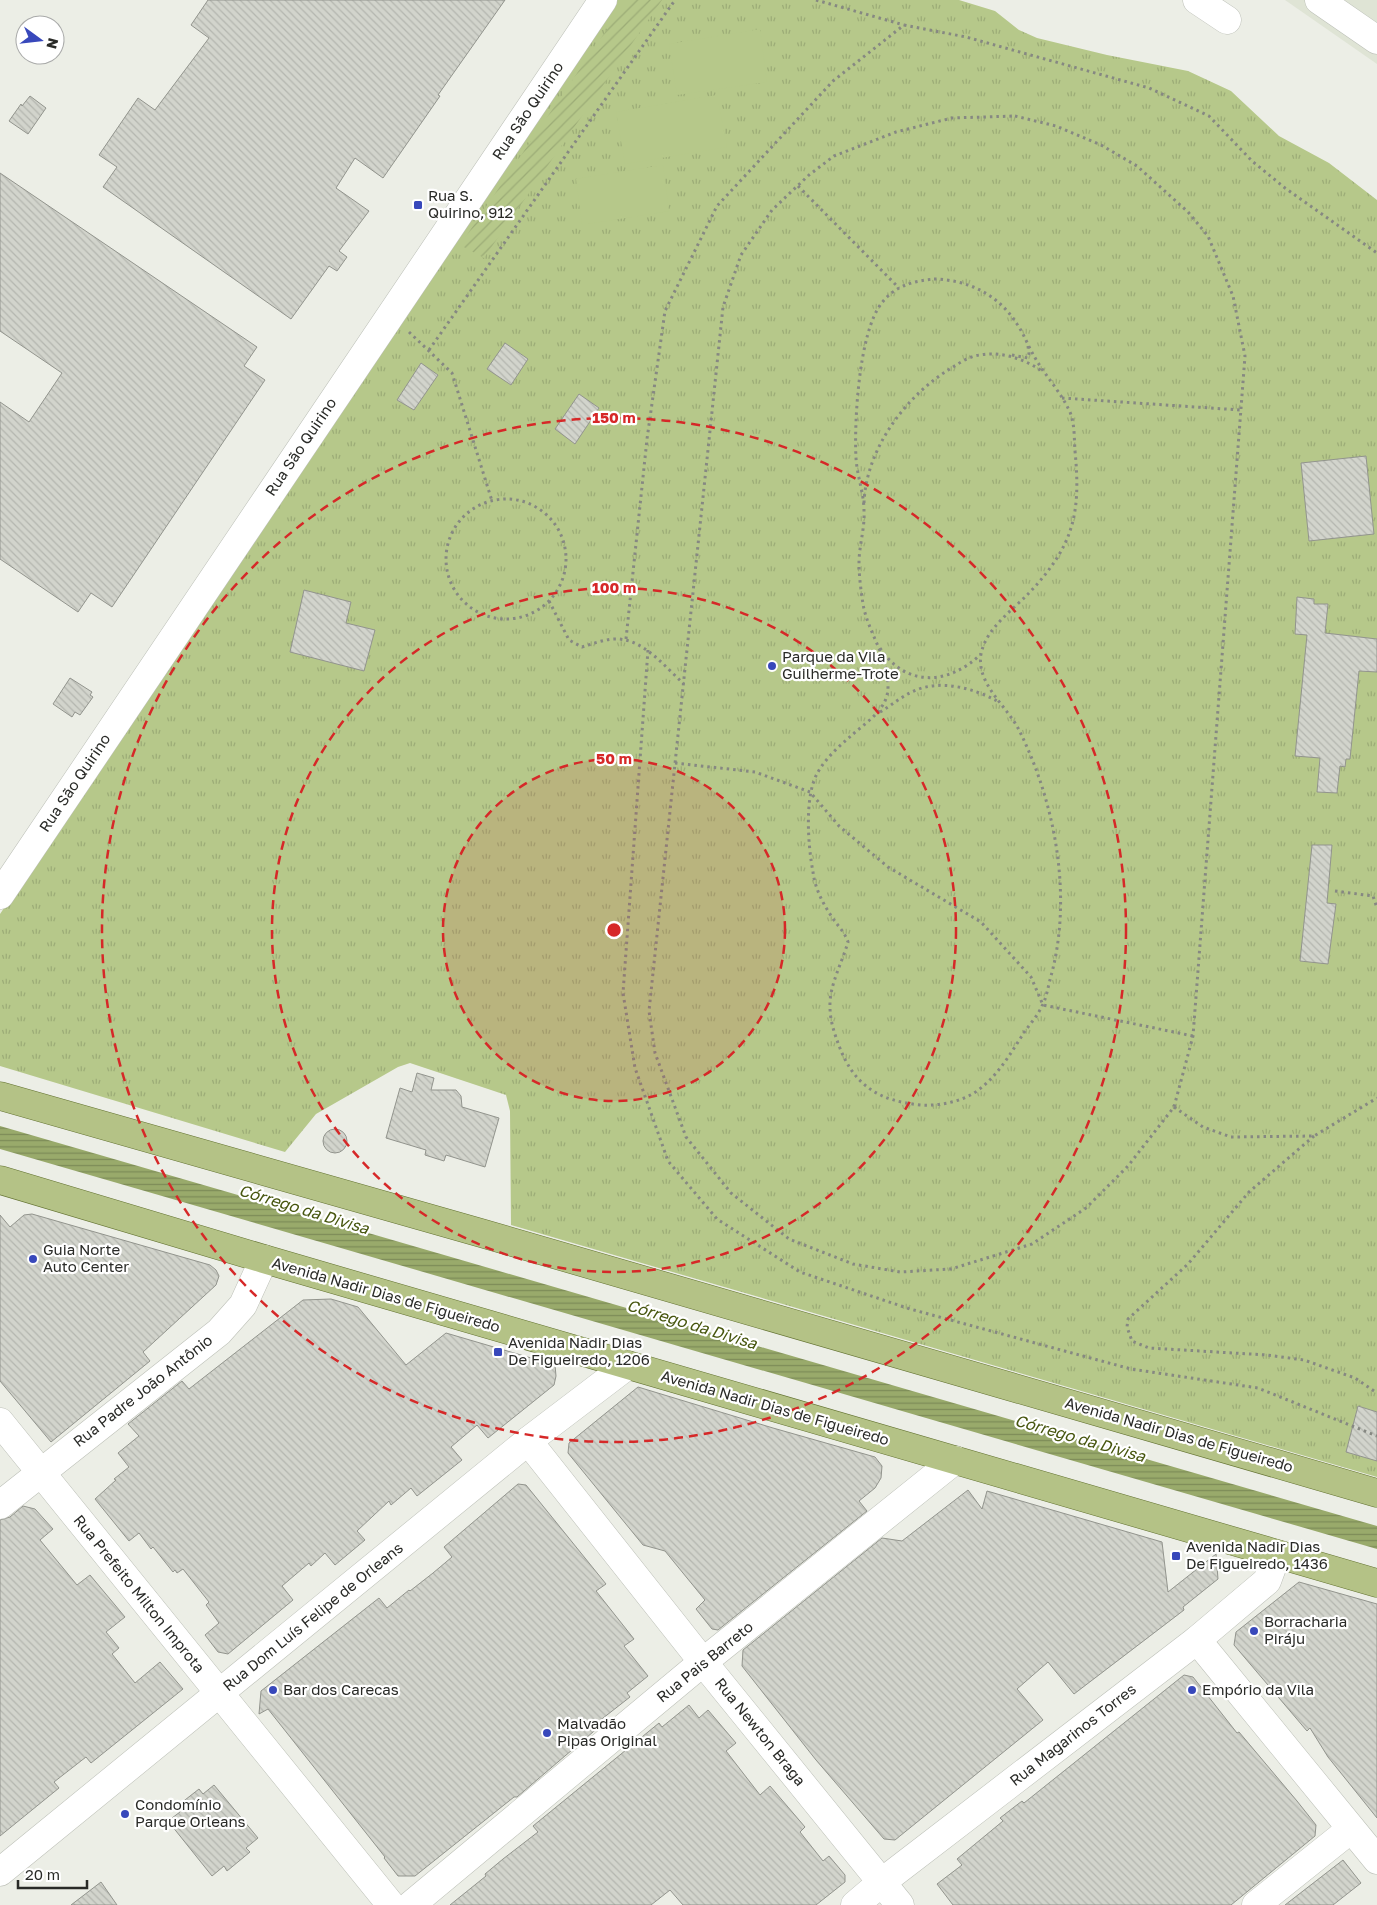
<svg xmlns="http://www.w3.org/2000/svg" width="1377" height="1905" font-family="'Golos Text',sans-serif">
  <defs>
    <pattern id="park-tufts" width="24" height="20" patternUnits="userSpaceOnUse" patternTransform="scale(1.25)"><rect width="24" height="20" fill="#b6c88a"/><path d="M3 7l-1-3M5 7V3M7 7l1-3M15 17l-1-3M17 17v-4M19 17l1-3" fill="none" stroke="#9cac77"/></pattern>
    <pattern id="garden-furrows" width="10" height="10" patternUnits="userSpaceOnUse" patternTransform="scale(1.25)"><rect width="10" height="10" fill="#b6c88a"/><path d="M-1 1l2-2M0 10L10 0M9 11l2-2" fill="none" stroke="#9cac77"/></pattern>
    <pattern id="water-rules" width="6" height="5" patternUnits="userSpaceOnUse" patternTransform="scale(1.25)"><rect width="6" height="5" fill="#99aa6b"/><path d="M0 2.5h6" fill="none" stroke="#7d8b58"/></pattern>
    <pattern id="building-back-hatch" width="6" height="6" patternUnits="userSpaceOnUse" patternTransform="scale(1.25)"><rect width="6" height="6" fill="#d2d4cc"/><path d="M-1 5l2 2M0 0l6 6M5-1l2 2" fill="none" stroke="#b4b6af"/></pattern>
  </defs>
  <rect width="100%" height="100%" fill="#eceee6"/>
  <path fill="#dfe4d5" d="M1285 0H1377V64Z"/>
  <path fill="url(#park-tufts)" d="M617 0H959L995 11 1019 30 1037 38 1107 55 1188 71 1231 91 1279 136 1329 163 1377 200V1477L511 1225 510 1111 506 1095 410 1063 398 1067 316 1114 285 1152 0 1066V914Z"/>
  <path fill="url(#garden-furrows)" d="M627 0H662L484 258 460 245Z"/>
  <g fill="#b6c88a">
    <path d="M760 29 767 82 677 95 669 44Z"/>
    <path d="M717 95 727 147 625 164 616 112Z"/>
    <path d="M663 165 669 211 582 225 576 179Z"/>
  </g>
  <path fill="url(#water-rules)" d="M0 1126 1377 1526V1549L0 1149Z"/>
  <g fill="url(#building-back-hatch)" stroke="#92948d">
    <path d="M208 0H505L438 95 440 96 383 178 355 158 336 188 369 211 339 251 347 257 337 271 329 266 291 319 103 187 117 167 99 155 138 98 155 110 209 38 191 25Z"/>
    <path d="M30 96 46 108 28 134 9 121 21 104 22 106Z"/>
    <path d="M0 173 257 347 244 366 265 380 112 607 91 593 78 612 0 559V402L29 422 62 373 0 331Z"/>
    <path d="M505 343 528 359 511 385 487 369Z"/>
    <path d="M421 363 438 375 414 410 397 400Z"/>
    <path d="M579 394 599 408 575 444 555 429Z"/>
    <path d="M1366 456 1374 534 1309 541 1301 463Z"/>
    <path d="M304 590 351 602 346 623 375 630 364 671 290 652Z"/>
    <path d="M1297 597 1314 599V604H1328L1325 633 1377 639V672L1359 671 1350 759H1346L1345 767 1340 766 1337 793 1317 792 1320 758 1295 756 1307 635 1295 634Z"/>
    <path d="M70 678 92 692 90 695 93 697 80 715 75 712 72 717 53 704Z"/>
    <path d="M1312 845H1332L1327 903 1336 904 1328 964 1300 961Z"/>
    <path d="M417 1073 434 1078 431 1090H456L461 1096 462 1107 499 1118 485 1167 446 1155 444 1161 425 1155 426 1150 386 1138 400 1088 412 1092Z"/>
    <circle cx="335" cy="1141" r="12"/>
    <path d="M32 1214 210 1265 216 1270 219 1276 216 1285 143 1352 150 1361 51 1442 0 1381V1215L10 1227 24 1215Z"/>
    <path d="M331 1299 358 1307 406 1365 446 1333 555 1365 556 1376 554 1385 488 1438 477 1425 451 1447 462 1460 417 1496 411 1488 391 1505 389 1501 357 1531 365 1540 335 1565 325 1553 311 1566 309 1563 282 1586 293 1600 228 1654 218 1652 205 1635 219 1623 206 1605 209 1602 183 1569 177 1573 175 1570 173 1572 153 1547 151 1549 139 1533 129 1541 95 1499 116 1480 114 1479 129 1467 118 1453 139 1436 128 1424 182 1381 189 1389 303 1300Z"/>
    <path d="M638 1387 773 1428 875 1457 882 1466 881 1478 875 1488 859 1501 867 1511 718 1630 712 1629 696 1609 705 1600 665 1551 643 1545 568 1453 569 1443Z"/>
    <path d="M1358 1406 1377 1412V1461L1346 1452Z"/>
    <path d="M518 1484 526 1485 606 1584 596 1591 634 1639 624 1646 648 1676 627 1693 630 1697 598 1722 600 1726 517 1797H514L415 1876H398L384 1858 385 1857 268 1709 259 1714 261 1691 379 1598 387 1608 409 1590 410 1591 433 1573 452 1557 444 1547Z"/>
    <path d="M968 1490 982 1509 987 1491 1162 1542 1168 1592 1216 1554 1218 1579 1183 1607 1184 1610 1074 1694 1048 1662 1017 1689 1043 1720 895 1840 884 1839 816 1760 742 1666 743 1650 882 1538 902 1541Z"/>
    <path d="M23 1506 35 1509 53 1529 40 1540 77 1585 90 1575 125 1617 106 1632 119 1648 112 1654 135 1683 160 1662 183 1689 91 1763 86 1757 54 1782 59 1788 0 1836V1520L10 1517Z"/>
    <path d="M1299 1582 1377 1604V1818L1328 1757 1310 1728 1307 1731 1234 1645 1236 1632Z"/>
    <path d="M1184 1675 1193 1677 1237 1733 1239 1732 1297 1801 1316 1825 1315 1836 1231 1905H953L937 1884 962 1865 957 1859 1003 1821 1000 1818 1022 1801 1024 1803Z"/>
    <path d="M689 1705 699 1718 708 1710 736 1743 726 1751 760 1795 770 1786 805 1827 800 1832 823 1861 829 1856 845 1875V1882L816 1905H683L670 1890 651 1905H450L481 1880 486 1876 485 1874 503 1859 538 1832 533 1826 659 1723 662 1727Z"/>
    <path d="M214 1785 258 1838 246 1848 250 1852 227 1871 224 1866 212 1876 168 1821 180 1812 176 1807 199 1789 203 1794Z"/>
    <path d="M1343 1860 1361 1883 1333 1905H1285Z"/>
    <path d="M101 1882 117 1905H71Z"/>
  </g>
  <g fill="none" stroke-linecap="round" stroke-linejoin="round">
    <g stroke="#bdc0b8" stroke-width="29">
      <g id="minor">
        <path d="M1197 0 1227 20"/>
        <path d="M1319 0 1377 40"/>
        <path d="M0 895 603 0"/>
        <path d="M0 1422 391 1905"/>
        <path d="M528 1441 703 1662 900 1905"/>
        <path d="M0 1505 219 1332 243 1305 264 1259"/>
        <path d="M1197 1640 1377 1860"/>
        <path d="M0 1872 528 1441 628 1365"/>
        <path d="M411 1905 703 1662 955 1460"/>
        <path d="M855 1905 882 1882 1197 1640 1267 1581 1277 1554"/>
        <path d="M1256 1905 1351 1829"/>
      </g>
    </g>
    <g stroke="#637231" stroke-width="29">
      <g id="major">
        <path d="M0 1096 481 1233 1377 1493"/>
        <path d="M0 1180 264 1259 1377 1583"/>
      </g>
    </g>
    <g stroke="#868882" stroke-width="3" stroke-dasharray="2.5 4" stroke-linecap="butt">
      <path d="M816 0 904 25"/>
      <path d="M1015 116 1056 126 1101 145 1137 166 1188 212 1208 236 1233 296 1245 356 1193 1036 1174 1107 1128 1166 1086 1208 1032 1244 951 1269 900 1272 853 1264 789 1239 731 1193 686 1137 655 1053 649 1011 723 307 741 255 772 210 809 175 834 156 896 132 952 118Z"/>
      <path d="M798 186 899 288"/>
      <path d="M934 279C968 280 998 294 1017 324 1024 334 1028 346 1034 356 1044 374 1059 390 1068 408 1075 420 1074 437 1075 451 1081 513 1074 545 1030 592 1013 610 986 628 981 654 976 684 1007 706 1019 730 1055 802 1073 896 1051 976 1048 986 1047 997 1042 1006 1038 1015 1031 1023 1025 1031 1011 1053 996 1079 974 1093 959 1102 939 1106 921 1105 878 1101 853 1085 838 1043 834 1032 830 1020 830 1007 829 986 842 963 848 942 845 933 839 927 834 920 824 906 815 889 813 872 808 846 804 795 818 772 826 758 839 746 851 736 866 722 888 710 888 687 889 658 868 633 863 604 861 591 859 576 859 563 859 546 865 528 864 511 864 493 857 476 856 458 854 422 859 333 881 304 894 286 913 281 934 279Z"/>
      <path d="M409 332 452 373 492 501"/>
      <path d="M429 350 675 0"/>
      <path d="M1012 355 1028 358 1029 354 1028 346"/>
      <path d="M1062 398 1240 410"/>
      <circle cx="506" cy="559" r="60"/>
      <path d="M864 503C866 448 907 394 953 367 961 362 970 356 980 355 1002 351 1024 359 1042 371"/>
      <path d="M549 601 569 640 582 647C592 644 602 640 613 639 642 637 664 666 684 684"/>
      <path d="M626 639 647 439 665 311 717 206 833 81 904 25 966 37 1149 88 1209 116 1252 161 1285 188 1377 253"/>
      <path d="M880 648C906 688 949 685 981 654"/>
      <path d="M648 650 623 993 635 1068 668 1161 717 1219 800 1272 910 1309 1131 1369 1258 1388 1377 1436"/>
      <path d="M880 712C892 705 902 696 914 691 940 679 973 688 997 701"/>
      <path d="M675 763 755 772 810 792 839 826 888 867 981 922 1031 977 1043 1005 1193 1036"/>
      <path d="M1335 891 1373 896 1377 908"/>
      <path d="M1174 1107 1203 1127 1231 1137 1314 1136 1377 1098"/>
      <path d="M1314 1136 1249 1192 1188 1264 1128 1319 1127 1327 1132 1341 1149 1348 1267 1355 1304 1360 1355 1378 1377 1393"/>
    </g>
    <use href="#minor" stroke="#fff" stroke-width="28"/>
    <use href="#major" stroke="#b4c286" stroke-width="28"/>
  </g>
  <circle cx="614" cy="930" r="171" fill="#d62828" fill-opacity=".12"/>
  <g fill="none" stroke="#d62828" stroke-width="2.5" stroke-dasharray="9 6">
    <circle cx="614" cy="930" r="171"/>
    <circle cx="614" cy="930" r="342"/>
    <circle cx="614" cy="930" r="512"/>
  </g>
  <g fill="#3848bb" stroke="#fff" stroke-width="2">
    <rect x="413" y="200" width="10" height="10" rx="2.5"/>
    <circle cx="772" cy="666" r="5"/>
    <circle cx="33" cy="1259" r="5"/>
    <rect x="493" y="1347" width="10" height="10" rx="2.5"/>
    <rect x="1171" y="1551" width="10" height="10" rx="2.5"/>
    <circle cx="1254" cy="1631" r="5"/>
    <circle cx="273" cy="1690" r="5"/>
    <circle cx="1192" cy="1690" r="5"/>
    <circle cx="547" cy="1733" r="5"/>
    <circle cx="125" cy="1814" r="5"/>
  </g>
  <g text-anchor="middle" stroke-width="4.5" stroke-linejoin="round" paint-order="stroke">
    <g font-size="15" fill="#292a27" stroke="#fff">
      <text transform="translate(528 111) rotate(-56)" y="5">Rua São Quirino</text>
      <text transform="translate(301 447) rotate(-56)" y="5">Rua São Quirino</text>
      <text transform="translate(75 783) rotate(-56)" y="5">Rua São Quirino</text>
      <text transform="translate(386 1295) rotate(16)" y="5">Avenida Nadir Dias de Figueiredo</text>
      <text transform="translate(143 1391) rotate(-38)" y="5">Rua Padre João Antônio</text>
      <text transform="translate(775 1408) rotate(16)" y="5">Avenida Nadir Dias de Figueiredo</text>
      <text transform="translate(1179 1435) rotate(16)" y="5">Avenida Nadir Dias de Figueiredo</text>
      <text transform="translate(139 1594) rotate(51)" y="5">Rua Prefeito Milton Improta</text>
      <text transform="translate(313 1617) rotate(-39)" y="5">Rua Dom Luís Felipe de Orleans</text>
      <text transform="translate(705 1662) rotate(-39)" y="5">Rua Pais Barreto</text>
      <text transform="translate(760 1732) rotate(51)" y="5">Rua Newton Braga</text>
      <text transform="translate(1073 1735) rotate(-38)" y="5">Rua Magarinos Torres</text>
    </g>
    <g font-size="15" fill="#292a27" stroke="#fff" text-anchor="start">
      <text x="428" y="201">Rua S.<tspan x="428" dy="17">Quirino, 912</tspan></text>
      <text x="782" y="662">Parque da Vila<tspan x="782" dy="17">Guilherme-Trote</tspan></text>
      <text x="43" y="1255">Guia Norte<tspan x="43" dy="17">Auto Center</tspan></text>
      <text x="508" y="1348">Avenida Nadir Dias<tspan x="508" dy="17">De Figueiredo, 1206</tspan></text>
      <text x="1186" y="1552">Avenida Nadir Dias<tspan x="1186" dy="17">De Figueiredo, 1436</tspan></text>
      <text x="1264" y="1627">Borracharia<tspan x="1264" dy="17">Piráju</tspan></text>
      <text x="283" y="1695">Bar dos Carecas</text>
      <text x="1202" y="1695">Empório da Vila</text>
      <text x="557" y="1729">Malvadão<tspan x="557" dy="17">Pipas Original</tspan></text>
      <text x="135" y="1810">Condomínio<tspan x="135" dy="17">Parque Orleans</tspan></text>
    </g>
    <g font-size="16" font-style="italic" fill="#47560f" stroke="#fff">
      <text transform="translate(304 1209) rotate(17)" y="6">Córrego da Divisa</text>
      <text transform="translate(692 1324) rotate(17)" y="6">Córrego da Divisa</text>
      <text transform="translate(1080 1438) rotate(16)" y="6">Córrego da Divisa</text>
    </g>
  </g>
  <circle cx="614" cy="930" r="8" fill="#d62828" stroke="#fff" stroke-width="2.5"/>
  <g font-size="15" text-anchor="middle" font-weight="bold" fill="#d62828" stroke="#fff" stroke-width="4.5" stroke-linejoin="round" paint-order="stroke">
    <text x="614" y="423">150 m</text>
    <text x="614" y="593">100 m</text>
    <text x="614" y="764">50 m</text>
  </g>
  <g transform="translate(40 40) rotate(105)"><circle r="24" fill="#ffffff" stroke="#a9aaa9"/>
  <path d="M0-4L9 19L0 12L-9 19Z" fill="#3848bb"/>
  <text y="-8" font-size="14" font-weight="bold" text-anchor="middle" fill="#292a27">N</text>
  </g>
  <path d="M18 1880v8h69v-8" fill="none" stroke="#292a27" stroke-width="2.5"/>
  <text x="25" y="1880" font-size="15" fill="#292a27" stroke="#ffffff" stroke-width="4" paint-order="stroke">20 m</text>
</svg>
